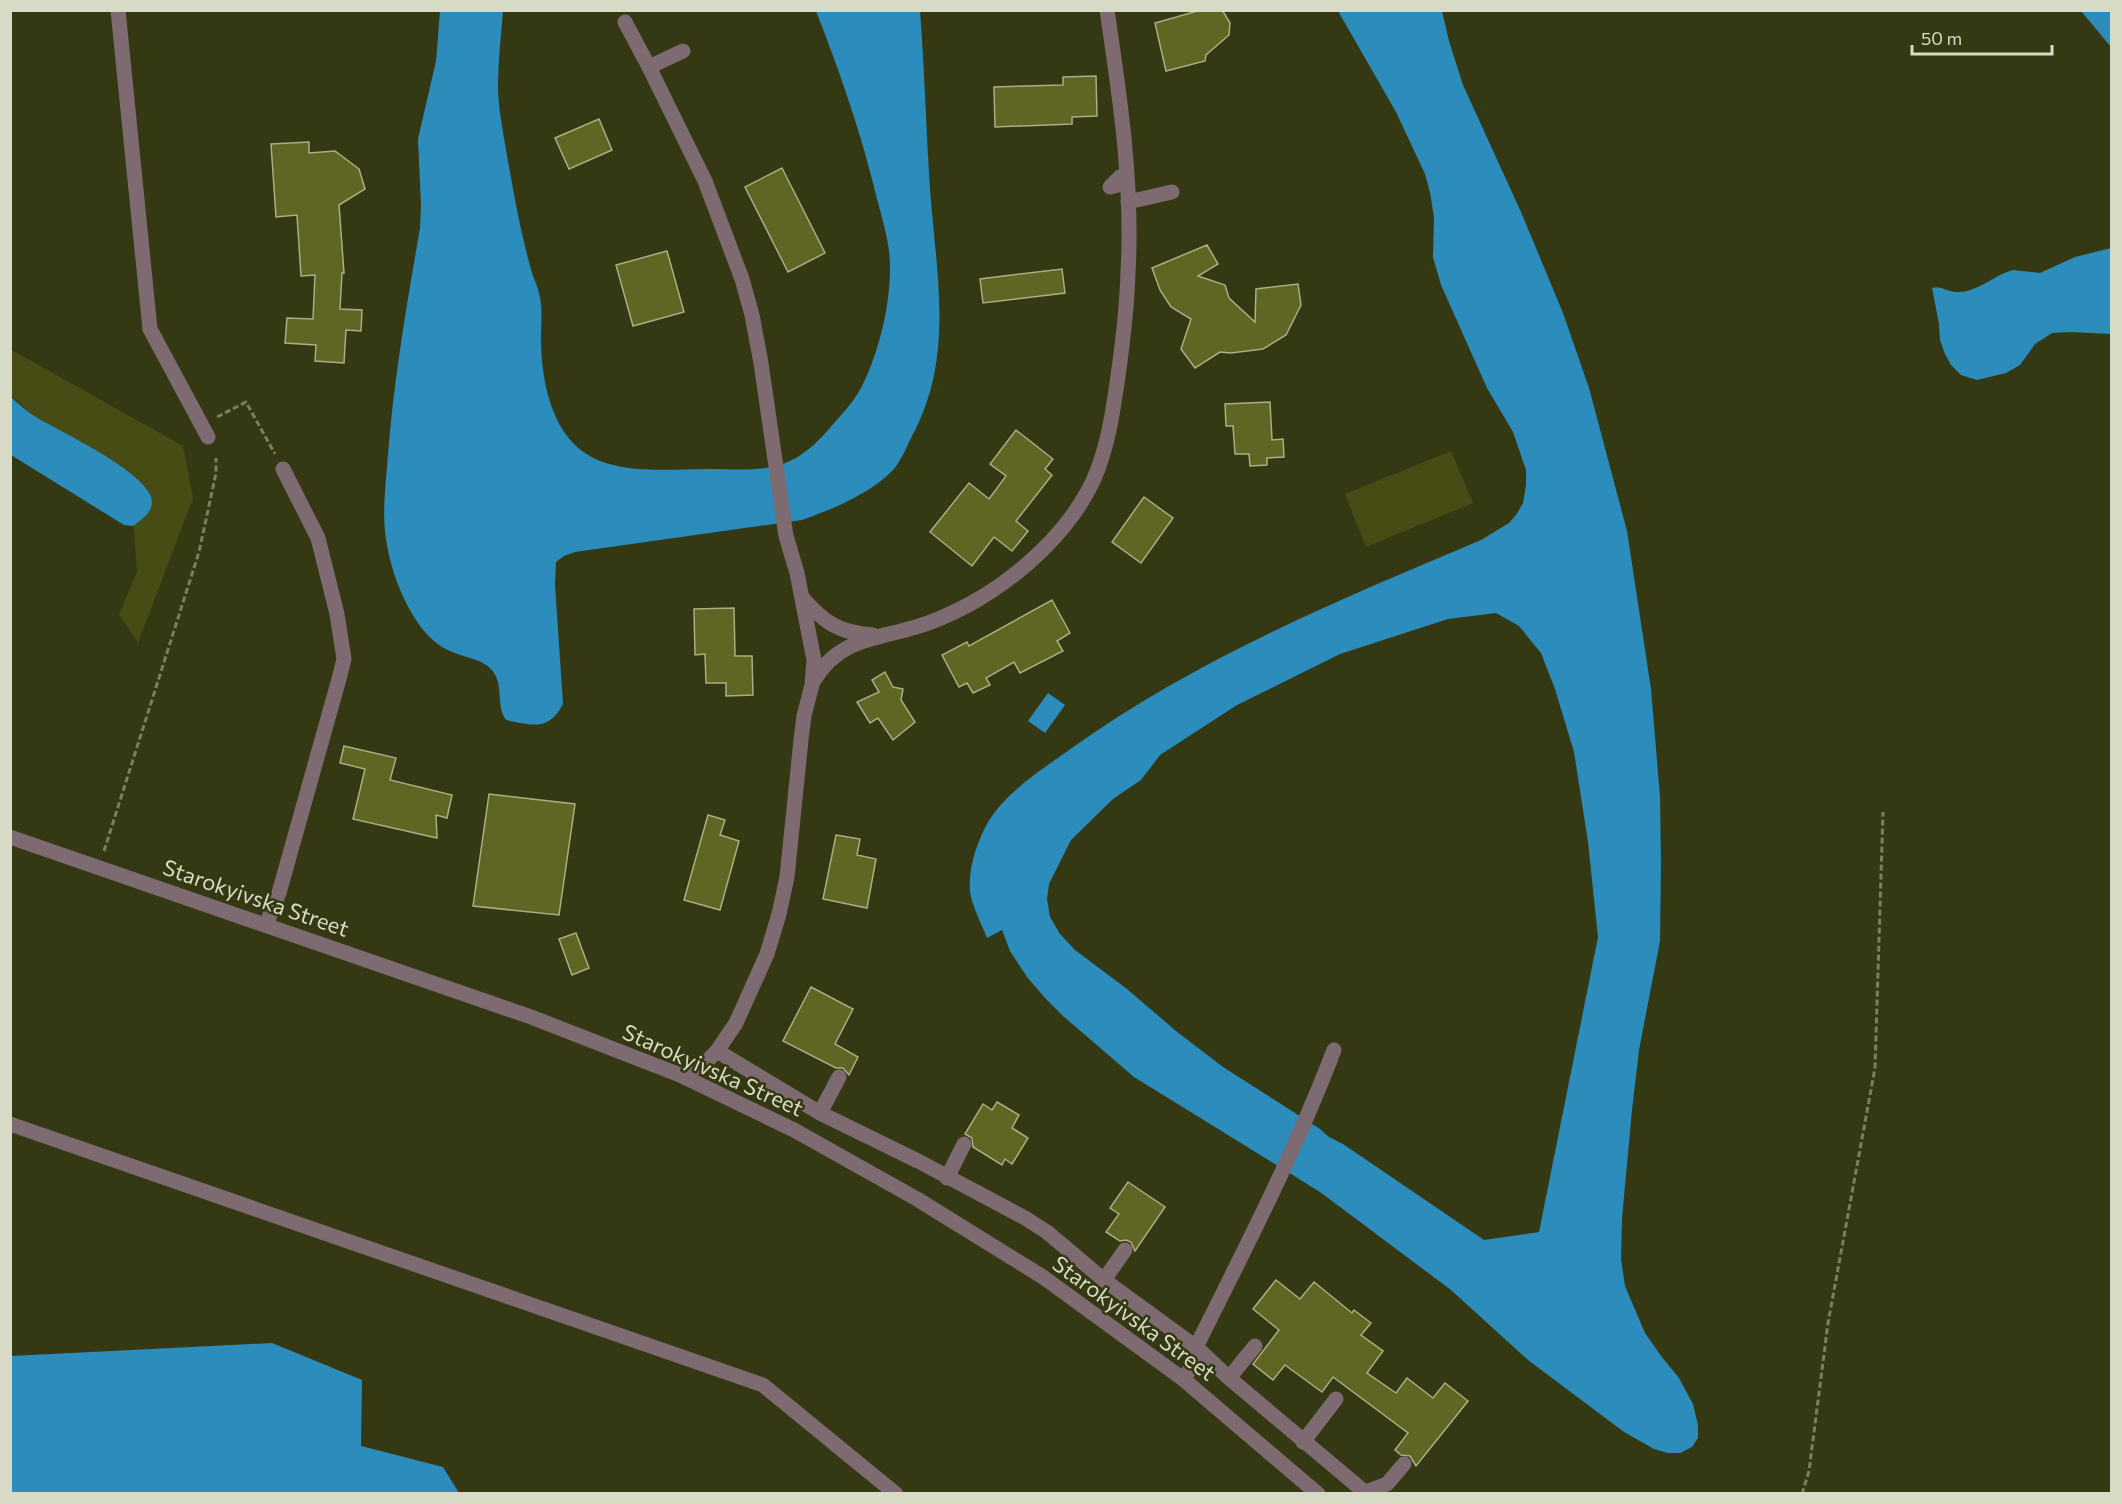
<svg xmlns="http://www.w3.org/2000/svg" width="2122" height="1504" font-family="Commissioner,sans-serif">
  <rect width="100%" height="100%" fill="#353913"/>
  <g fill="#474c14">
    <path d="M10 349 183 446 193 498 138 643 119 614 137 572 130 472 33 416 11 395Z"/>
    <path d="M1451 451 1473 503 1366 547 1345 494Z"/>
  </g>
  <g fill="#2c8cbb" fill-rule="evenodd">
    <path d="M440 11H503C501 36 498 61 498 86 498 106 502 125 505 144 513 189 520 233 533 276 535 282 538 287 539 293 543 308 541 324 541 339 541 374 549 418 573 443 605 477 665 469 707 469 731 469 760 472 783 464 802 457 816 444 829 429 840 416 853 403 861 388 880 352 894 292 889 251 886 228 878 205 873 183 858 124 838 67 816 11H920C925 74 926 138 931 202 938 284 953 362 911 438 906 448 901 461 893 470 870 494 833 509 802 520L575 552 564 556 556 562 555 585 563 704C549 732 531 725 506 720 495 705 505 684 491 669 482 659 462 657 450 651 440 647 432 640 425 632 405 608 392 574 387 545 381 515 386 483 388 454 394 378 407 303 420 228L421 205 418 139 436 61Z"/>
    <path d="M1338 11H1442L1449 41 1463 85 1521 212 1563 313 1589 388 1627 531 1651 689 1660 797 1661 863 1660 941 1639 1050 1632 1110 1622 1218 1621 1259 1625 1286 1645 1333 1661 1356 1679 1378 1693 1404 1698 1425V1438L1692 1447 1680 1453H1668L1654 1449 1624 1432 1528 1360 1451 1290 1320 1192 1134 1077 1063 1016 1045 998 1027 977 1010 951 1002 930 987 938C982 925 971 904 970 891 968 868 977 842 988 822 1006 792 1041 770 1069 750 1195 659 1339 600 1481 540L1509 523 1516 515 1523 503 1526 485V470L1513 432 1487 388 1441 285 1433 257 1434 218 1430 192 1425 174 1396 112ZM1496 613 1519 626 1541 653 1555 689 1574 752 1588 842 1598 937 1539 1232 1484 1240 1343 1144 1329 1137 1320 1129 1223 1067 1176 1031 1127 989 1075 950 1060 934 1050 917 1047 899 1049 884 1071 840 1113 799 1141 780 1160 755 1237 705 1340 654 1448 619Z"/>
    <path d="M2081 11H2111V47Z"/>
    <path d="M2111 248V334L2070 332 2052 333 2035 344 2020 365 2006 373 1977 380 1961 375 1951 365 1945 354 1940 340 1939 324 1932 288C1940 285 1949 293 1959 292 1975 292 1992 278 2007 272L2013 270 2040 273 2075 257Z"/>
    <path d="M11 397C19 404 27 412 36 417 59 431 152 474 152 502 152 513 141 520 133 526L124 525 11 455Z"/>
    <path d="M1048 693 1065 705 1045 733 1028 721Z"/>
    <path d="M272 1343 362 1380 361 1446 443 1467 459 1493H11V1356Z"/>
  </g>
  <g fill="#5f6523" stroke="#a9ae85" stroke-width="1.5">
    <path d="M1201 10H1221L1224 13 1230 23 1229 35 1206 55 1205 61 1166 71 1155 23Z"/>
    <path d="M1096 76 1097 116 1072 117V124L995 127 994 87 1063 85V77Z"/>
    <path d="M599 119 612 150 569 169 555 138Z"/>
    <path d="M309 142V153L335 151 359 169 365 189 339 205 344 273H342L340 309 362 310 361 331 346 330 344 363 315 361 316 345 285 343 287 318 313 319 315 275 301 276 297 215 276 217 271 144Z"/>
    <path d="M782 168 825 253 788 272 745 187Z"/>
    <path d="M1207 245 1218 264 1198 276 1225 285 1229 298 1255 322 1256 289 1298 284 1301 305 1286 335 1263 349 1231 353 1220 352 1195 368 1181 349 1191 319 1171 307 1160 290 1152 268Z"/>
    <path d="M667 251 684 312 633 326 616 265Z"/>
    <path d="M1062 269 1065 293 983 303 980 279Z"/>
    <path d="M1270 402 1272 440 1283 439 1284 457 1267 458V465L1250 466 1249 454H1235L1233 426H1226L1225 404Z"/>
    <path d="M1016 430 1053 459 1045 469 1052 475 1016 521 1028 531 1012 551 994 537 972 566 930 532 969 483 989 499 1006 476 990 464Z"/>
    <path d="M1144 497 1173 518 1141 563 1112 542Z"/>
    <path d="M1052 600 1070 633 1057 641 1063 651 1020 673 1014 662 986 678 990 685 973 693 967 683 959 687 942 655 967 642 969 646Z"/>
    <path d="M734 608 735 656H752L753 695 726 696V683H706L705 654 695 655 694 609Z"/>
    <path d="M885 672 893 687 903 689 901 700 915 722 893 740 878 718 870 723 857 702 879 692 872 680Z"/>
    <path d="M344 746 396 758 390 780 452 795 447 818 436 815 437 838 353 819 365 769 340 763Z"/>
    <path d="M489 794 575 804 559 915 473 906Z"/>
    <path d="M708 815 725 820 720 835 739 841 720 910 684 900Z"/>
    <path d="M836 835 860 839 857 855 876 859 867 908 823 899Z"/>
    <path d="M576 933 589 968 572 975 559 939Z"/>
    <path d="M811 987 853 1009 835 1044 858 1057 849 1075 843 1068H836L783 1041Z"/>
    <path d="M997 1102 1019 1115 1012 1128 1028 1138 1012 1164 1005 1159 1002 1165 973 1147 972 1138 965 1134 983 1104 992 1110Z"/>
    <path d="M1128 1182 1165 1207 1135 1251 1131 1242 1126 1240 1120 1241 1106 1232 1119 1214 1110 1208Z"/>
    <path d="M1276 1280 1300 1299 1314 1282 1352 1313 1354 1310 1371 1323 1361 1335 1383 1351 1367 1373 1396 1393 1407 1378 1433 1398 1445 1383 1468 1401 1416 1466 1410 1456 1401 1455 1395 1450 1408 1433 1333 1377 1322 1392 1285 1365 1273 1380 1253 1364 1279 1330 1253 1309Z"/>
  </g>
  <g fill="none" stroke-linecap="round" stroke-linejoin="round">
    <g stroke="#7b7f60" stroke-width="3" stroke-dasharray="6 3" stroke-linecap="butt">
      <path d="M217 417 246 402 275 454"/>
      <path d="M104 851 199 552 216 473V458"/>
      <path d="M1802 1494 1809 1471 1828 1323 1875 1068 1883 812"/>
    </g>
    <g stroke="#7e6b72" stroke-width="15">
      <path d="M118 10 150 329 208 437"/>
      <path d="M625 22 649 67 705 181 742 279 752 315 761 363 786 536 797 573 814 660 812 685 804 716 801 740 787 877 779 914 767 954 736 1023 717 1051 704 1064 680 1075"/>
      <path d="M649 67 683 51"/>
      <path d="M1120 177 1110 187 1127 183"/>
      <path d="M1128 202 1172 192"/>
      <path d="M802 597C823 622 839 633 873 635"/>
      <path d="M815 679C839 639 876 639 916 627 934 622 953 613 970 604 1019 577 1069 532 1093 481 1108 448 1113 411 1118 376 1123 341 1127 306 1128 272 1133 184 1120 97 1107 10"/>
      <path d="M10 837 531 1017 680 1075 794 1130 917 1199 1043 1277 1183 1379 1318 1494"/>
      <path d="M266 925 279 893 339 679 344 659 337 614 318 538 283 469"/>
      <path d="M717 1051 820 1113 920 1162 1025 1218 1047 1232 1104 1280 1196 1347 1229 1378 1367 1494"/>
      <path d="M820 1113 839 1077"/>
      <path d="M10 1124 763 1385 896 1494"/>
      <path d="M947 1178 964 1144"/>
      <path d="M1104 1280 1125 1250"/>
      <path d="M1229 1378 1255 1346"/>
      <path d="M1183 1379 1194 1364 1196 1347C1245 1249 1295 1152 1334 1050"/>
      <path d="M1303 1442 1336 1399"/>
      <path d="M1366 1492 1387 1484 1404 1464"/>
    </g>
  </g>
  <g text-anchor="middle" stroke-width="5" stroke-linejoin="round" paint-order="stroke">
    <g font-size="22" fill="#d7dac5" stroke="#353913">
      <text transform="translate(256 898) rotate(19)" y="8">Starokyivska Street</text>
      <text transform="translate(713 1070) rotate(24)" y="8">Starokyivska Street</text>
      <text transform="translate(1134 1318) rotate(36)" y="8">Starokyivska Street</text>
    </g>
  </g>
  <rect width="2122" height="1504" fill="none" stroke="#d7dac5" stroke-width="24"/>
  <path d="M1912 45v9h140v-9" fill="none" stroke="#d7dac5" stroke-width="3"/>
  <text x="1921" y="45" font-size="18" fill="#d7dac5" stroke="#353913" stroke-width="4.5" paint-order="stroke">50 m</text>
</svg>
